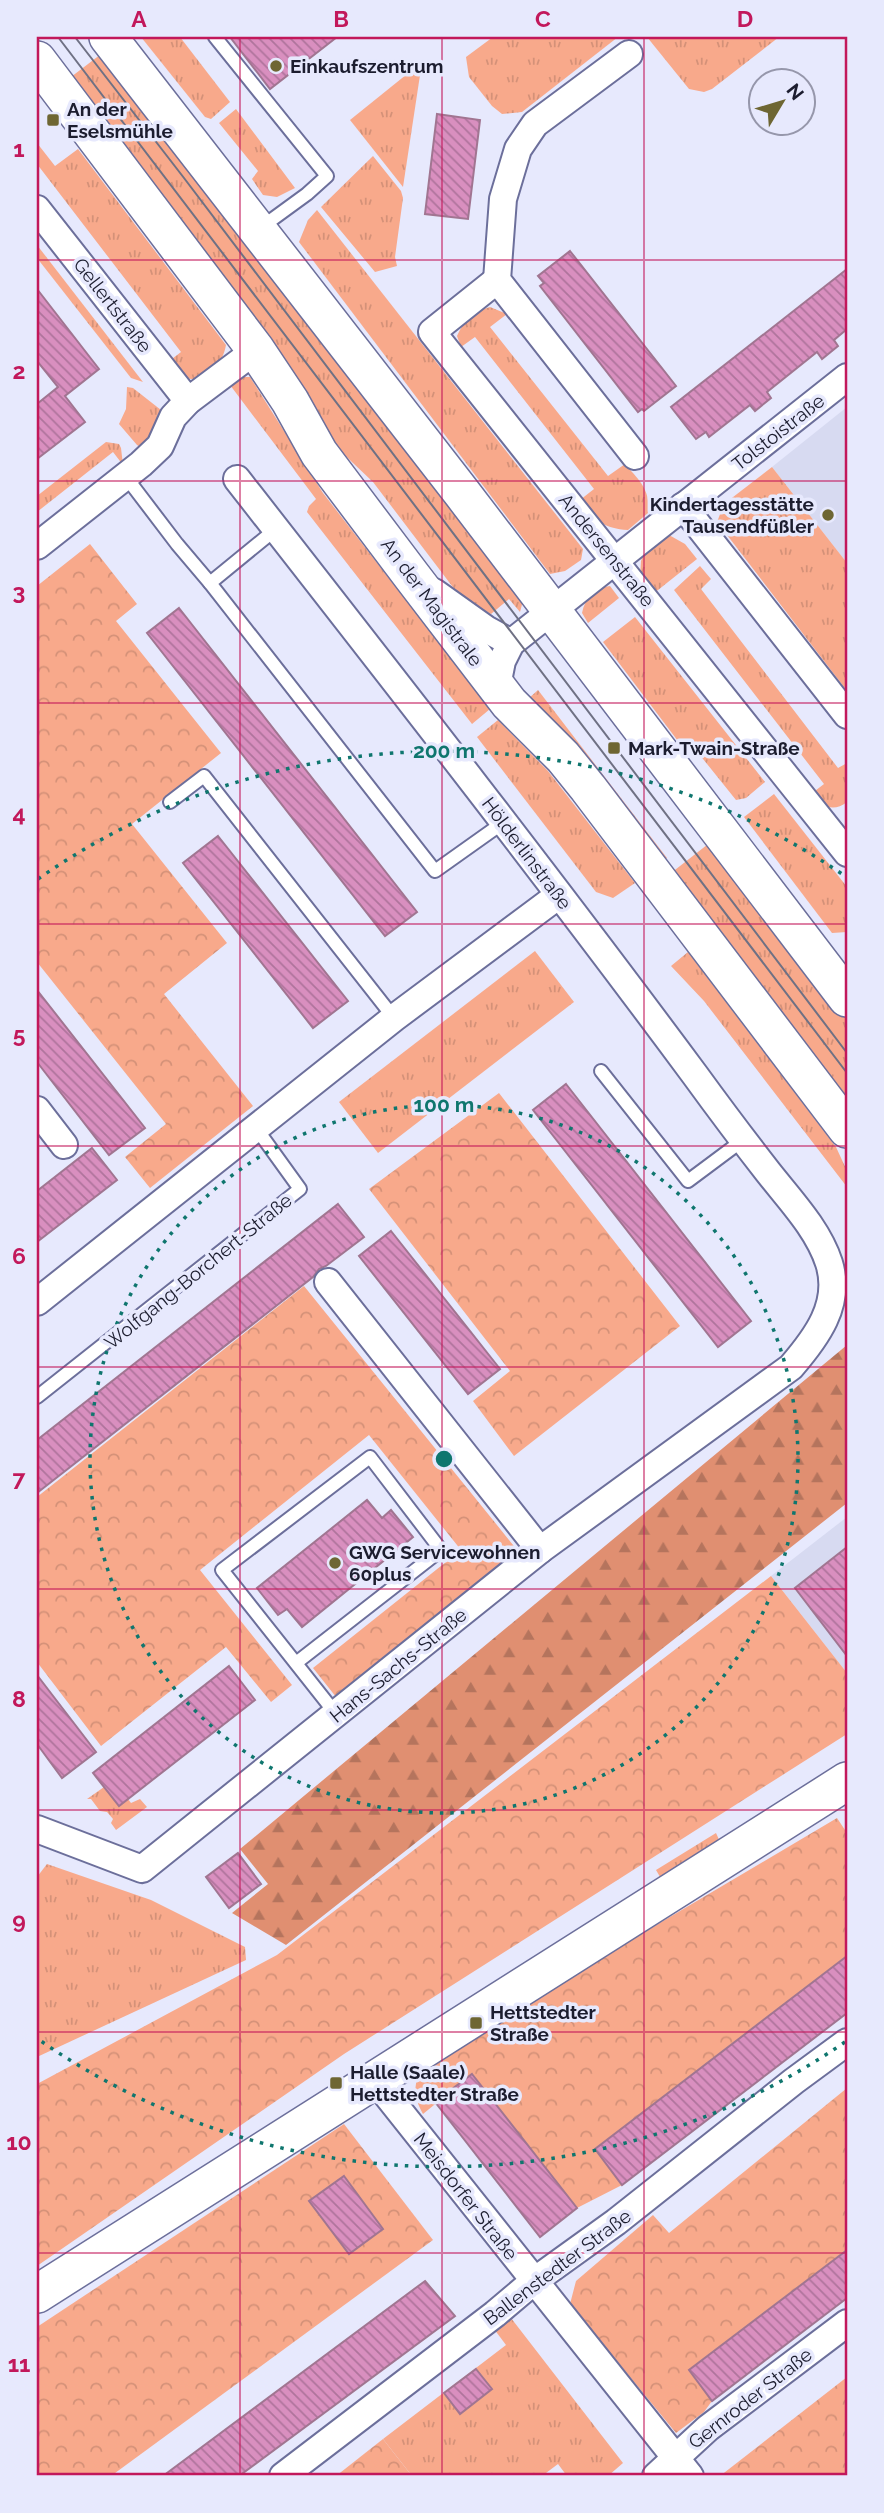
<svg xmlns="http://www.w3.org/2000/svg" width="884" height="2513" font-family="Raleway,sans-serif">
  <defs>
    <pattern id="grass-tufts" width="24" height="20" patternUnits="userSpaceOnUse" patternTransform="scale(1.75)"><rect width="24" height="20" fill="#f8a98b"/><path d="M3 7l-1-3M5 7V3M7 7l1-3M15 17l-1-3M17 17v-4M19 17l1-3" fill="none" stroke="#d49178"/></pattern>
    <pattern id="forest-firs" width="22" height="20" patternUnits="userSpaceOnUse" patternTransform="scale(1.75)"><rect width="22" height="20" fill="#e08f71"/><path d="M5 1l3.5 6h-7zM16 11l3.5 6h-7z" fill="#b5745d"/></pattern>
    <pattern id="park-crowns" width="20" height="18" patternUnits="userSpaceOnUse" patternTransform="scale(1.75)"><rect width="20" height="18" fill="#f8a98b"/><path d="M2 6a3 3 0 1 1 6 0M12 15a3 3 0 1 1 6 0" fill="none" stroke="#d49178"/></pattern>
    <pattern id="building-back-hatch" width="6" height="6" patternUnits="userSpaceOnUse" patternTransform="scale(1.75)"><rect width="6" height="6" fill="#d98fbf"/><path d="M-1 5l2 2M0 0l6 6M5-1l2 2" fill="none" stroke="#af749c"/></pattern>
  </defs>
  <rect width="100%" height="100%" fill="#e7e9fd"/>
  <g fill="#d7daf1">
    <path d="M847 407V563L772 467Z"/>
    <path d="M847 1517V1673L771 1576Z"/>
  </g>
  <g fill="url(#grass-tufts)">
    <path d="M141 37H180L230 102 211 119 205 117Z"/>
    <path d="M493 37H618L522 112 502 114 492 106 469 77 466 57Z"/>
    <path d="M647 37H779L712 89 704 92 689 89Z"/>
    <path d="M109 48 524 597 520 612 509 599 491 614 463 598 452 586 373 482 333 444 67 80Z"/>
    <path d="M422 62 403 187 350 120Z"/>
    <path d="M236 109 295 188 277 197 263 195 252 179 258 171 219 123Z"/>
    <path d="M37 143 55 166 78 149 226 345C224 356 221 360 213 368 195 385 183 382 168 362L181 352 37 164Z"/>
    <path d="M373 156 401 191 403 198 395 257 397 266 375 272 321 207Z"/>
    <path d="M317 210 583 549 581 560 565 571 550 574 299 242 308 220Z"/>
    <path d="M37 245 143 382 131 378 37 258Z"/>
    <path d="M490 307 507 314 490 327 608 476 625 464C639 480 651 490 648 513L628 530C600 528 598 520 580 500L594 489 475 337 461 347 457 336C465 319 473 312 490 307Z"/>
    <path d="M241 377H250L323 493 490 709 472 724 307 512 309 506 316 499 230 385Z"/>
    <path d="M127 387 133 388 161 410 157 416 156 435 142 448 137 445 119 424 126 409Z"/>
    <path d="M106 442 119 444 121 448 123 465 113 452 37 512V496Z"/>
    <path d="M772 467 847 563V691L717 522 724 504Z"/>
    <path d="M669 535 685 544 697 559 653 594 640 577 641 561 645 550 656 538Z"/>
    <path d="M700 566 711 579 701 589 838 768 847 763V802C833 813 821 806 811 794L824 784 674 590Z"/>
    <path d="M610 586 619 598 588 623 582 613C585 598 594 588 610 586Z"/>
    <path d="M635 617 765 782 746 798 736 800 691 744 684 749 603 642Z"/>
    <path d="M538 690 667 858 662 862 528 699Z"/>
    <path d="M498 720 548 771 635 883 613 898 596 892 477 737Z"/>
    <path d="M774 794 847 887V932L832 933 744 817Z"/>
    <path d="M712 841 847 1018V1105L671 873Z"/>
    <path d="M535 951 574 1002 378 1153 339 1102Z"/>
    <path d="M688 952 836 1147 847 1171V1187L704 1001 671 966Z"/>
    <path d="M104 1787 119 1806 128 1799 131 1803 140 1799 147 1807 116 1830 111 1823 113 1819 107 1812 100 1811 91 1799H87Z"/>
    <path d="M716 1833 721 1844 663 1882 656 1870Z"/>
    <path d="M47 1864 151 1900 245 1947 246 1960 37 2057V1877Z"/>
    <path d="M511 2318 623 2463 608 2476H567L558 2464 542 2476H412L383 2439 506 2345 494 2329Z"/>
  </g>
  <path fill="url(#forest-firs)" d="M847 1345V1503L286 1945 232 1913 268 1884 240 1849Z"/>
  <g fill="url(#park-crowns)">
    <path d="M90 544 137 604 116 621 221 753 132 824 227 943 164 994 253 1106 150 1188 125 1157 166 1124 37 962V586Z"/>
    <path d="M499 1093 680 1326 514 1456 473 1401 510 1371 369 1189Z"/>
    <path d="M304 1286 522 1556 340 1702 313 1668 461 1550 369 1435 200 1570 292 1685 271 1702 226 1647 101 1746 37 1662V1497Z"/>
    <path d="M771 1576 847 1673V1734L344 2054 37 2266V2084L277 1955Z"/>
    <path d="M837 1818 847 1833V1956L595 2149 622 2185 577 2208 472 2074 423 2114C412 2094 414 2084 423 2063Z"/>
    <path d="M847 2088V2250L689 2370 712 2401 704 2412 676 2433 570 2304 576 2281 653 2215 669 2233Z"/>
    <path d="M344 2124 433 2240 111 2476H37V2327Z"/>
    <path d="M847 2377V2476H720Z"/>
    <path d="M383 2439 412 2476H336Z"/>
  </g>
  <g fill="url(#building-back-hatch)" stroke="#a17591" stroke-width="2">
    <path d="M230 37H337L270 89Z"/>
    <path d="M437 114 480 120 468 219 425 214Z"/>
    <path d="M570 251 676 386 644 411 642 409 638 412 540 286 544 283 538 276Z"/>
    <path d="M847 269V329L834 340 838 346 822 359 817 352 767 392 771 398 755 411 750 405 709 437 706 432 696 439 671 407Z"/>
    <path d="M37 289 99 369 65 396 85 422 37 459V404L58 387 37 361Z"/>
    <path d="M179 608 417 912 385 936 147 633Z"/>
    <path d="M218 836 348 1001 313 1028 183 863Z"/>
    <path d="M37 990 145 1128 109 1155 37 1062Z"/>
    <path d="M566 1084 751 1321 718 1347 533 1110Z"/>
    <path d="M92 1148 117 1180 37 1242V1191Z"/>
    <path d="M338 1204 364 1237 326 1266 319 1269 313 1277 37 1493V1440Z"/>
    <path d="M391 1231 500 1369 468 1394 359 1256Z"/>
    <path d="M367 1500 382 1518 391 1510 413 1537 302 1627 287 1609 278 1615 257 1588Z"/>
    <path d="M847 1547V1656L795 1588Z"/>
    <path d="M229 1666 255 1700 119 1806 93 1773Z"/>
    <path d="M37 1675 96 1752 62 1778 37 1744Z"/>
    <path d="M238 1853 261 1884 229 1908 206 1877Z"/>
    <path d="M847 1956V2013L622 2185 595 2149Z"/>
    <path d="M472 2074 577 2208 540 2237 435 2102Z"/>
    <path d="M344 2176 383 2229 349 2254 309 2201Z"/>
    <path d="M847 2250V2298L712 2401 689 2370Z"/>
    <path d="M425 2281 455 2316 239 2476H163Z"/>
    <path d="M476 2369 492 2389 460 2414 444 2393Z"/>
  </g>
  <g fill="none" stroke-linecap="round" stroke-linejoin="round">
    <g stroke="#6c6f9b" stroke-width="16">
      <g id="lane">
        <path d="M215 37 327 176 307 194 259 229"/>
        <path d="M126 477 177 544 210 583"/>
        <path d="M276 529 210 583 435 871 504 822"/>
        <path d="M170 802 204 776 394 1018"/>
        <path d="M601 1071 688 1181 743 1140"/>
        <path d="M37 1397 300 1189 256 1128"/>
        <path d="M296 1663 441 1550 370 1457 222 1570 336 1714"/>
      </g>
    </g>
    <g stroke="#6c6f9b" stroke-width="30">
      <g id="street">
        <path d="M629 54 535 124 518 149 503 199 497 280 635 456"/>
        <path d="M37 209 188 401"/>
        <path d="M497 280 432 332 847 853"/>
        <path d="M683 506 847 715"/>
        <path d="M37 546 141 464 160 446 173 417 188 401 256 350"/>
        <path d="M434 592 486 629 511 643"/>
        <path d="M497 686 502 661 511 643 847 377"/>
        <path d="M37 1110 64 1145"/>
        <path d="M328 1282 540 1550"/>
        <path d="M37 1302 394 1018 559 895"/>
        <path d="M37 1829 142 1869 540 1550 791 1367C816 1338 842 1304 829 1263 818 1229 790 1200 768 1172 743 1140 719 1108 695 1075 546 874 391 676 237 479"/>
        <path d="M374 2079 690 2476"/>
        <path d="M283 2476 495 2314 534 2281 616 2222 794 2081 847 2042"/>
        <path d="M656 2476 708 2428 847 2323"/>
      </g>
    </g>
    <g stroke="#6c6f9b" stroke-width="40">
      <g id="secondary">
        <path d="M108 37 462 493 847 998"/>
        <path d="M37 60 256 350 290 401 319 453 411 575 509 703 563 757 588 788 847 1129"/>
        <path d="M37 2294 847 1781"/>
      </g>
    </g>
    <use href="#lane" stroke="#fff" stroke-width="12"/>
    <use href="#street" stroke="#fff" stroke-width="26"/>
    <use href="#secondary" stroke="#fff" stroke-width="37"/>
    <g stroke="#6f7184" stroke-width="2">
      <path d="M58 37 847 1073"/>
      <path d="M75 37 184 178 847 1053"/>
    </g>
  </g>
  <path fill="none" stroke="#c2185b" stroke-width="2" stroke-opacity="0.55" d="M240 37V2476M442 37V2476M644 37V2476M37 260H847M37 481H847M37 703H847M37 924H847M37 1146H847M37 1367H847M37 1589H847M37 1810H847M37 2032H847M37 2253H847"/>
  <g fill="none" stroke="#0f766e" stroke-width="3.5" stroke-dasharray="3.5 7">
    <circle cx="444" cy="1459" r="354"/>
    <path d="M845 2042A708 708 0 0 1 38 2039M38 879A708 708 0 0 1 845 876"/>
  </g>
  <g fill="#6e6633" stroke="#e7e9fd" stroke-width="2.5">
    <circle cx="276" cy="66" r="7"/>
    <rect x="46" y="113" width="14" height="14" rx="3.5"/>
    <circle cx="828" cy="515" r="7"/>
    <rect x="607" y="741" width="14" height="14" rx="3.5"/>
    <circle cx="335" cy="1563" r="7"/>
    <rect x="469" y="2016" width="14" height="14" rx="3.5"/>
    <rect x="329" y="2076" width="14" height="14" rx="3.5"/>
  </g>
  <g text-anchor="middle" stroke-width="7" stroke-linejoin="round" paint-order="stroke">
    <g font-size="19" font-weight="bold" fill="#1c1d2f" stroke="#e7e9fd" text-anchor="start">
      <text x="290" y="73">Einkaufszentrum</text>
      <text x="67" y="116">An der<tspan x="67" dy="22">Eselsmühle</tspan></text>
      <text x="814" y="511" text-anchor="end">Kindertagesstätte<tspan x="814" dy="22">Tausendfüßler</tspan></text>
      <text x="628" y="755">Mark-Twain-Straße</text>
      <text x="349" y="1559">GWG Servicewohnen<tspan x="349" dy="22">60plus</tspan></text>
      <text x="490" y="2019">Hettstedter<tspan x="490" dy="22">Straße</tspan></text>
      <text x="350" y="2079">Halle (Saale)<tspan x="350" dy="22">Hettstedter Straße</tspan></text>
    </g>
    <g font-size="19" fill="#1c1d2f" stroke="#e7e9fd">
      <text transform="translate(113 305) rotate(52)" y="7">Gellertstraße</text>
      <text transform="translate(778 432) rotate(-38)" y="7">Tolstoistraße</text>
      <text transform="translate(607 550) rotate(51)" y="7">Andersenstraße</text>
      <text transform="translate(432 602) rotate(53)" y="7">An der Magistrale</text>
      <text transform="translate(527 853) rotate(53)" y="7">Hölderlinstraße</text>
      <text transform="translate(198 1271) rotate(-39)" y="7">Wolfgang-Borchert-Straße</text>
      <text transform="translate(398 1665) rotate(-39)" y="7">Hans-Sachs-Straße</text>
      <text transform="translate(466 2196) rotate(52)" y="7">Meisdorfer Straße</text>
      <text transform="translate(557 2267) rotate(-37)" y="7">Ballenstedter Straße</text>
      <text transform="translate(750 2398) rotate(-38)" y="7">Gernroder Straße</text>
    </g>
  </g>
  <circle cx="444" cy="1459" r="10" fill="#0f766e" stroke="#e7e9fd" stroke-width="3.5"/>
  <g font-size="21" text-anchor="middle" font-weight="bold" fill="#0f766e" stroke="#e7e9fd" stroke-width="7" stroke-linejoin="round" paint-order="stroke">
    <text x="444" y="758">200 m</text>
    <text x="444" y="1112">100 m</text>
  </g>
  <rect width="884" height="2513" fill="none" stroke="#e7e9fd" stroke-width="77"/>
  <g transform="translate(782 102) rotate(52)"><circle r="33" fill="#e7e9fd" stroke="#9697ab" stroke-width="2"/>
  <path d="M0-5L12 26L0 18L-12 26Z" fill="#6e6633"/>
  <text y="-10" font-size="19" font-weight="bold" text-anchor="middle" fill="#1c1d2f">N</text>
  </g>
  <rect x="38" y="38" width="808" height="2436" fill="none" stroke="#c2185b" stroke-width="2.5"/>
  <g font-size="23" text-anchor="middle" font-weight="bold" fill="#c2185b">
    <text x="139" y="27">A</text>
    <text x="341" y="27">B</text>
    <text x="543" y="27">C</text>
    <text x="745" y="27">D</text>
    <text x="19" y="157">1</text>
    <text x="19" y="379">2</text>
    <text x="19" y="600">3</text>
    <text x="19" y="822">4</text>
    <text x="19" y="1043">5</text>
    <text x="19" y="1264">6</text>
    <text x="19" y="1486">7</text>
    <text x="19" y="1707">8</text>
    <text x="19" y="1929">9</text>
    <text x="19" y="2150">10</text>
    <text x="19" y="2372">11</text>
  </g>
</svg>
